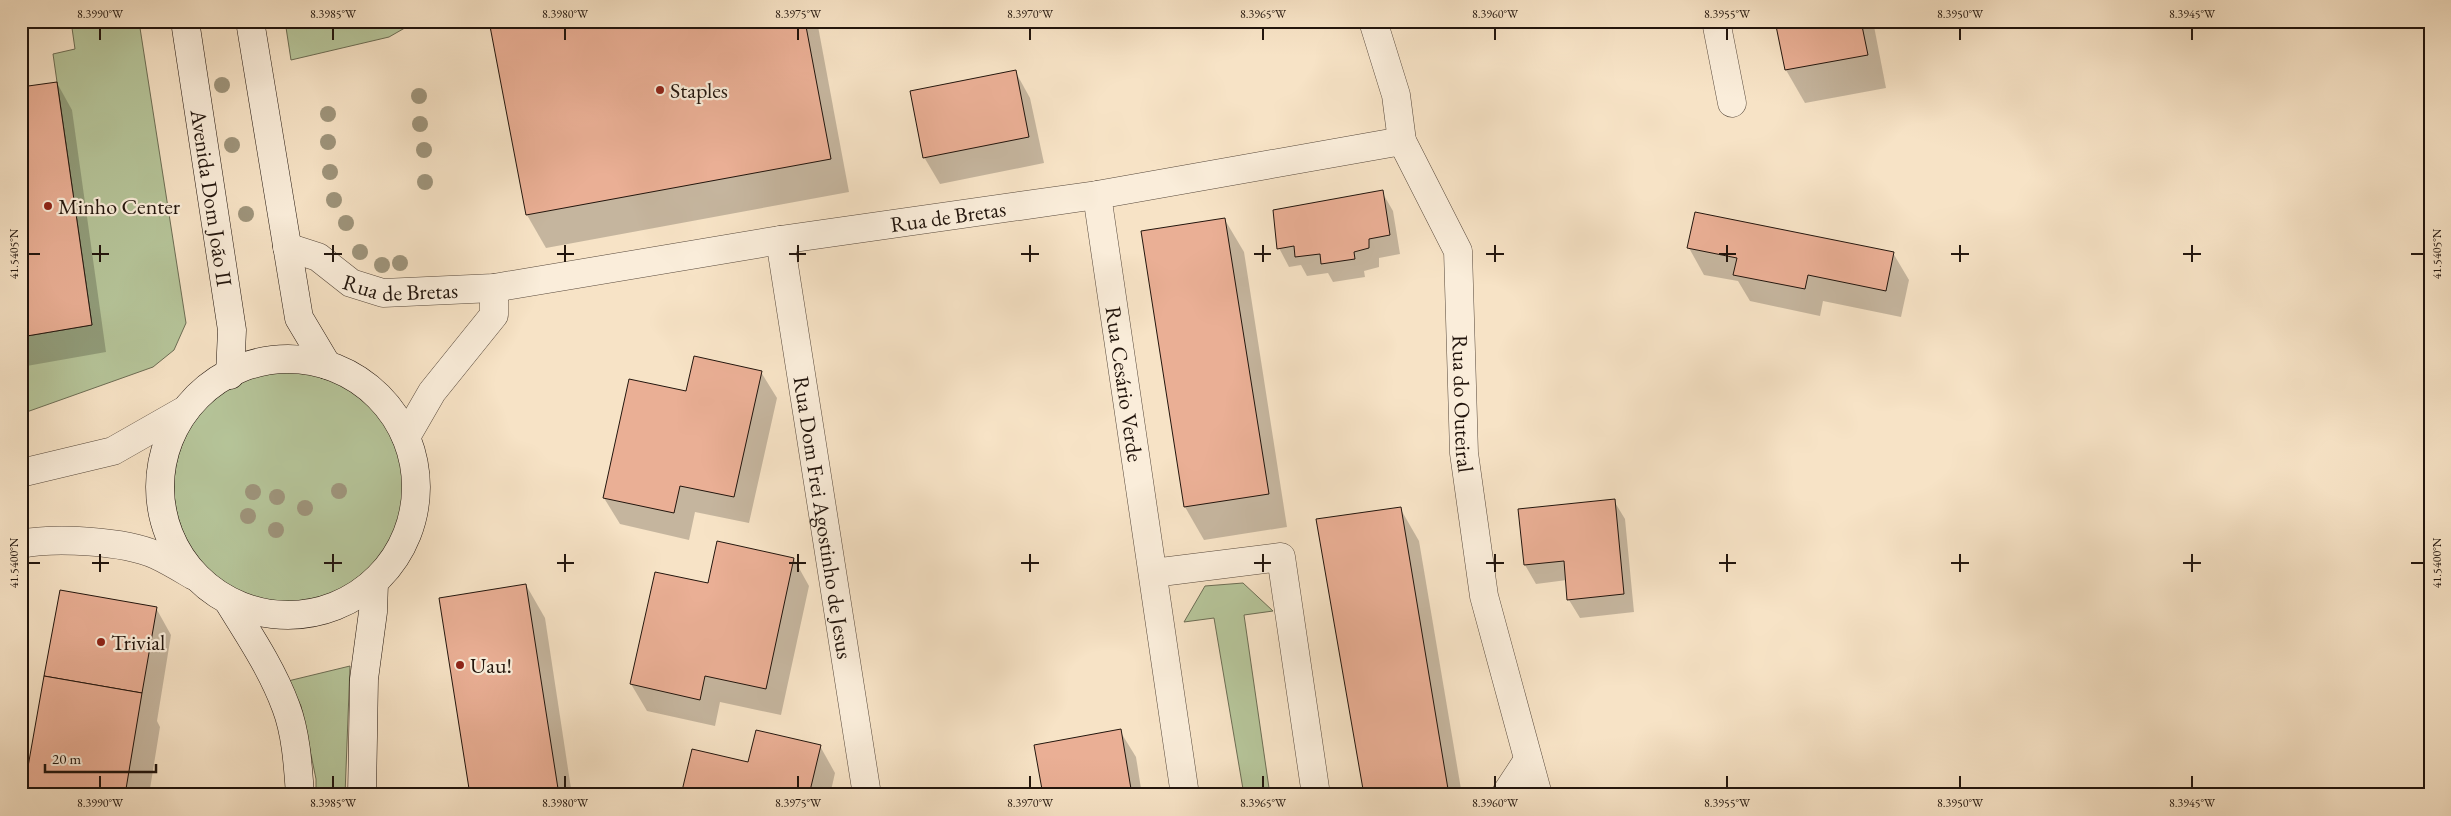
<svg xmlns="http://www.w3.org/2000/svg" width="2451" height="816" font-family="'EB Garamond',serif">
  <rect width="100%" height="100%" fill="#f7e3c6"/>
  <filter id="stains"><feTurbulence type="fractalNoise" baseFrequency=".004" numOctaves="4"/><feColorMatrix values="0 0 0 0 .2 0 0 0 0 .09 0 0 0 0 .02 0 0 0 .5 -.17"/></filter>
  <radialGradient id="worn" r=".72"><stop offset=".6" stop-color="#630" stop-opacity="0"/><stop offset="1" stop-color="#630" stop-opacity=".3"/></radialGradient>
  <g fill="#b6c59a" stroke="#6c6d54">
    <path d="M71 21H132L140 28 186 323 174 350 153 367 21 414V337L92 325 53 54 75 49Z"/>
    <path d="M285 21H417L389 37 291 60Z"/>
    <circle cx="289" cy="487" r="115"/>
    <path d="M1243 583 1273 611 1244 615 1270 795H1244L1214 618 1184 622 1205 586Z"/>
    <path d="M350 666 345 795H316V779L301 706 288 681Z"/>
  </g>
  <g fill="#0003">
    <path d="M491 21H817L849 192 546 248 527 215Z"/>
    <path d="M1776 21H1873L1886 88 1805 103 1786 70Z"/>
    <path d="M1015 71 1030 98 1044 163 940 184 924 157Z"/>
    <path d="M57 83 72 110 106 352 21 367V88Z"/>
    <path d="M1382 192 1393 211 1400 254 1379 258V267L1364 271 1365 277 1333 282 1328 273 1307 276 1301 265 1289 267 1279 248Z"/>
    <path d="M1225 220 1244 252 1287 527 1204 540 1185 507 1142 232Z"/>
    <path d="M1689 248 1893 253 1909 280 1901 317 1823 301 1820 316 1750 301 1738 281 1704 275Z"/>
    <path d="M761 372 777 398 749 523 695 512 689 540 620 524 604 498 687 392Z"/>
    <path d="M1614 501 1625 519 1634 612 1580 618 1569 600 1567 580 1536 584 1525 565 1520 510Z"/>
    <path d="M1400 508 1419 541 1462 795H1365Z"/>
    <path d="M794 559 809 586 781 715 720 702 715 726 647 711 631 684 708 584Z"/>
    <path d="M526 585 545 618 572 795H471Z"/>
    <path d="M156 608 171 635 157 721 160 727 149 795H25Z"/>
    <path d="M1120 731 1136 757 1142 795H1044Z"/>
    <path d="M820 746 835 773 830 795H683Z"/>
  </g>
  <g fill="#eaaf95" stroke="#22150d">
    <path d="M489 21H805L831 159 526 215Z"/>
    <path d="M1775 21H1861L1868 55 1785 70Z"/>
    <path d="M1016 70 1029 137 923 158 910 91Z"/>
    <path d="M57 82 92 325 21 337V87Z"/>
    <path d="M1383 190 1390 235 1369 239V248L1354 252 1355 259 1321 264 1320 254 1295 257 1294 246 1277 249 1273 210Z"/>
    <path d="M1695 212 1894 252 1886 291 1808 275 1805 289 1733 275 1737 258 1687 248Z"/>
    <path d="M1225 218 1269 494 1184 507 1141 231Z"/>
    <path d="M694 356 762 371 734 497 680 486 674 513 603 498 629 379 686 391Z"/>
    <path d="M1615 499 1624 594 1567 600 1564 561 1524 565 1518 509Z"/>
    <path d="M1401 507 1449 795H1364L1316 519Z"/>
    <path d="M717 541 794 558 766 689 705 676 700 700 630 684 655 572 708 583Z"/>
    <path d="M526 584 559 795H470L439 598Z"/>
    <path d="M60 590 157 607 142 693 44 676Z"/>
    <path d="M44 676 142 693 125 795H23Z"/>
    <path d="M1121 729 1132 795H1043L1034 745Z"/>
    <path d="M756 730 821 745 809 795H681L692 749 748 762Z"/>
  </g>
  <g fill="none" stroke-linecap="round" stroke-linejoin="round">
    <g stroke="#57483b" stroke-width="29">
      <g id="minor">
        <path id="s1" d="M1373 21 1396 95 1402 141 1458 251 1464 453 1484 596 1538 795"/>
        <path d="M1716 21 1732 103"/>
        <path id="s2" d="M1097 195 1185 795"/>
        <path id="s3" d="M780 240 867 795"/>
        <path id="s4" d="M287 247 318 257 351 283 383 293 494 288 780 240 1097 195 1402 141"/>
        <path d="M406 437 432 392 494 315V288"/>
        <path d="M21 473 113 451 185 410"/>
        <path d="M21 544C56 537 124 541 156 555 169 561 182 569 194 576"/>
        <path d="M1153 573 1281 557 1316 795"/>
        <path d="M1505 795 1528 760"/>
      </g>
    </g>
    <g stroke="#22150d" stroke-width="29">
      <g id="secondary">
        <path id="s5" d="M185 21 232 330 230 375"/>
        <path d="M250 21 299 318 327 365"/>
        <circle cx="288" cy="487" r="128"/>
        <path d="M228 601C249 635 272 669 286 707 296 733 298 766 300 795"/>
        <path d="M362 795 364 679 373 612 374 583"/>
      </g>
    </g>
    <use href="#minor" stroke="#faedda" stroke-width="28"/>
    <use href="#secondary" stroke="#faedda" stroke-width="28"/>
  </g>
  <g fill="#9e947b">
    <circle cx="222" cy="85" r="8"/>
    <circle cx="419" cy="96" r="8"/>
    <circle cx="328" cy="114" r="8"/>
    <circle cx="420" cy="124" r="8"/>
    <circle cx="328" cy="142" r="8"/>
    <circle cx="232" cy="145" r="8"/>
    <circle cx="424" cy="150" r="8"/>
    <circle cx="330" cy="172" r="8"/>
    <circle cx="425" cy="182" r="8"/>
    <circle cx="334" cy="200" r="8"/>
    <circle cx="246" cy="214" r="8"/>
    <circle cx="346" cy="223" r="8"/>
    <circle cx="360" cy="252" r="8"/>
    <circle cx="400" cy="263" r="8"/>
    <circle cx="382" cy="265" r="8"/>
    <circle cx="339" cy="491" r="8"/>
    <circle cx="253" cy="492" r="8"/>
    <circle cx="277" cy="497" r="8"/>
    <circle cx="305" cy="508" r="8"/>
    <circle cx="248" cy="516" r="8"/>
    <circle cx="276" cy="530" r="8"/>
  </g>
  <path fill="none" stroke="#22150d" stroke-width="2" d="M100 28V40M333 28V40M565 28V40M798 28V40M1030 28V40M1263 28V40M1495 28V40M1727 28V40M1960 28V40M2192 28V40M100 245V262M333 245V262M565 245V262M798 245V262M1030 245V262M1263 245V262M1495 245V262M1727 245V262M1960 245V262M2192 245V262M28 254H40M92 254H109M324 254H342M557 254H574M789 254H806M1021 254H1039M1254 254H1271M1486 254H1504M1719 254H1736M1951 254H1969M2183 254H2201M2411 254H2424M100 554V572M333 554V572M565 554V572M798 554V572M1030 554V572M1263 554V572M1495 554V572M1727 554V572M1960 554V572M2192 554V572M28 563H40M92 563H109M324 563H342M557 563H574M789 563H806M1021 563H1039M1254 563H1271M1486 563H1504M1719 563H1736M1951 563H1969M2183 563H2201M2411 563H2424M100 776V788M333 776V788M565 776V788M798 776V788M1030 776V788M1263 776V788M1495 776V788M1727 776V788M1960 776V788M2192 776V788"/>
  <g fill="#8f2418" stroke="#faedda" stroke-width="2">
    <circle cx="660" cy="90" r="5"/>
    <circle cx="48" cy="206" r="5"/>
    <circle cx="101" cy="642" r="5"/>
    <circle cx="460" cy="665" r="5"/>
  </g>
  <g text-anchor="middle" stroke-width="4.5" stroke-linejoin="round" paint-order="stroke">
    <g font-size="22" fill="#22150d" stroke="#faedda" text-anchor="start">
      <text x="670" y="98">Staples</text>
      <text x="58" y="214">Minho Center</text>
      <text x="111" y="650">Trivial</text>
      <text x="470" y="673">Uau!</text>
    </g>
    <g font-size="22" fill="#22150d" stroke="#faedda">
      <text dy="8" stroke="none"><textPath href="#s5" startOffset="179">Avenida Dom João II</textPath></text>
      <text dy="8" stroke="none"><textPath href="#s4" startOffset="679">Rua de Bretas</textPath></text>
      <text dy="8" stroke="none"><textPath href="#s4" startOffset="125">Rua de Bretas</textPath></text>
      <text dy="8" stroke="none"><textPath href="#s2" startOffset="191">Rua Cesário Verde</textPath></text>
      <text dy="8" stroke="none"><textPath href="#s1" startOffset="400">Rua do Outeiral</textPath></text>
      <text dy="8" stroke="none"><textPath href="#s3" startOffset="281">Rua Dom Frei Agostinho de Jesus</textPath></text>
    </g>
  </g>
  <rect width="2451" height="816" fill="none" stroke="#f7e3c6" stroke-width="55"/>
  <path d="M45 764v8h111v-8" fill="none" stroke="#22150d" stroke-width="2.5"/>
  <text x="52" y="764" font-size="15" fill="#22150d" stroke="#faedda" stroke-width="4" paint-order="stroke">20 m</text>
  <rect x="28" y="28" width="2396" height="760" fill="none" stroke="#22150d" stroke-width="2"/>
  <g font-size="12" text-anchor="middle" fill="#22150d">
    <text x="100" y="18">8.3990°W</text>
    <text x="333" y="18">8.3985°W</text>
    <text x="565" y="18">8.3980°W</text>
    <text x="798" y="18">8.3975°W</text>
    <text x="1030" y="18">8.3970°W</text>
    <text x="1263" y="18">8.3965°W</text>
    <text x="1495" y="18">8.3960°W</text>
    <text x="1727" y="18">8.3955°W</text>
    <text x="1960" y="18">8.3950°W</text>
    <text x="2192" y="18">8.3945°W</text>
    <text transform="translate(14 254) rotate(-90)" y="4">41.5405°N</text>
    <text transform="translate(2437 254) rotate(-90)" y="4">41.5405°N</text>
    <text transform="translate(14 563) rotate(-90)" y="4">41.5400°N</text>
    <text transform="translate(2437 563) rotate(-90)" y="4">41.5400°N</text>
    <text x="100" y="807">8.3990°W</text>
    <text x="333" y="807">8.3985°W</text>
    <text x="565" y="807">8.3980°W</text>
    <text x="798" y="807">8.3975°W</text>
    <text x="1030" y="807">8.3970°W</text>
    <text x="1263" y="807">8.3965°W</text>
    <text x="1495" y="807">8.3960°W</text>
    <text x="1727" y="807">8.3955°W</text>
    <text x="1960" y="807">8.3950°W</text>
    <text x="2192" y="807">8.3945°W</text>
  </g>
  <rect width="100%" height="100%" filter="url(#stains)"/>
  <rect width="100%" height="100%" fill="url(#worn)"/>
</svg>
